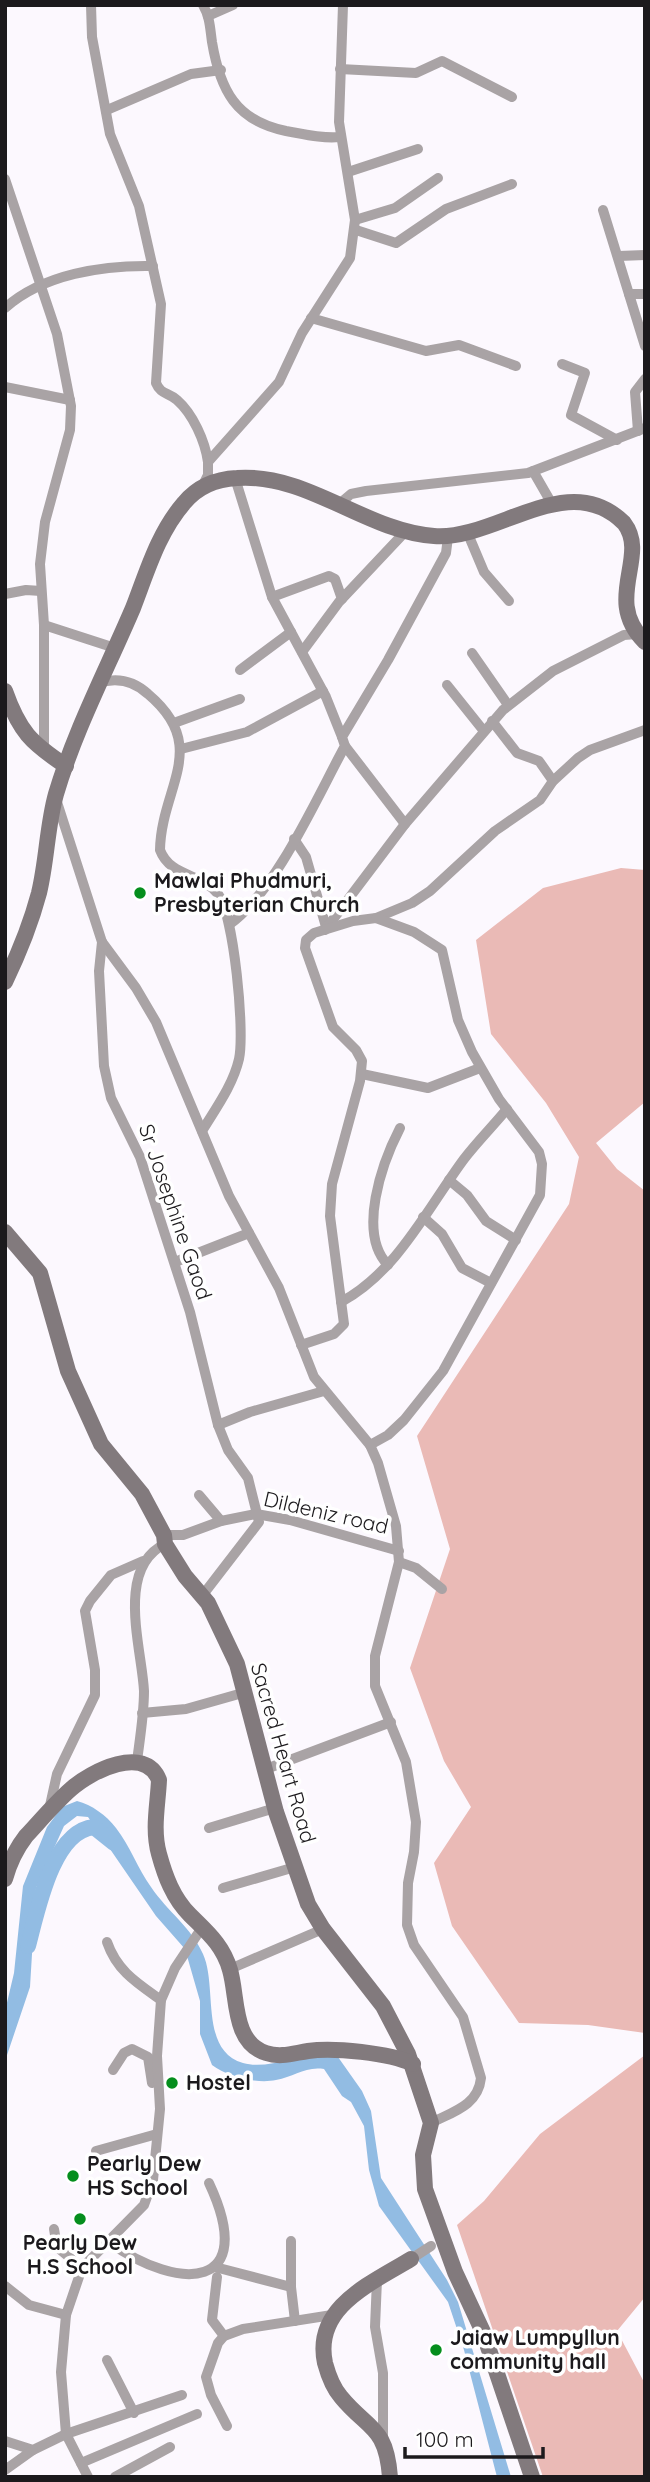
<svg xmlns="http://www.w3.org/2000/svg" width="650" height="2482" font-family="Quicksand,sans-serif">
  <rect width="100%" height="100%" fill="#fcf8fe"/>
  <g fill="#eabab6">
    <path d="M621 868 645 870V1102L596 1143 617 1169 645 1191V2033L588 2025 519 2023 452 1926 434 1863 471 1807 444 1761 410 1668 450 1549 417 1436 569 1204 579 1157 546 1103 491 1034 476 940 543 888Z"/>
    <path d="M645 2055V2297L617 2331 645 2384V2477H543L457 2225 484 2201 540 2134Z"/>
  </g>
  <path fill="#92bce3" d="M77 1801C92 1805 106 1815 116 1828 130 1846 138 1869 151 1887 167 1911 192 1928 203 1954 218 1987 199 2050 243 2063 272 2071 306 2049 338 2057L362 2091 371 2111 381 2178 447 2280 458 2302 511 2477H497L464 2350 448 2302 379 2206 369 2170 364 2126 351 2102 342 2096 324 2069C305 2066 294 2077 276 2080 257 2084 228 2077 212 2065L200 2034V2001L185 1949 156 1916 88 1817 77 1816 64 1826 36 1888 30 1987 5 2061V2011L14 1973 23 1886 47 1827 62 1807Z"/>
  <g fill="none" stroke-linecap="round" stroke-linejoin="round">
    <path stroke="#92bce3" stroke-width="16" d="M28 1946C37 1913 52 1831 94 1827L114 1843"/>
    <g stroke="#a9a3a5" stroke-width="10">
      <path d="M91 5 92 37 110 134 139 206 161 304 156 383C161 395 168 392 177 400 193 414 205 441 208 462"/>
      <path d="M203 5C210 17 210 28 212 42 220 90 236 121 286 131 303 134 323 139 340 137"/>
      <path d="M208 16 233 5"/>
      <path d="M340 69 416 73 442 61 512 97"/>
      <path d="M107 110 191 74 221 70"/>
      <path d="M348 172 418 149"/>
      <path d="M5 179 57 334 71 406 70 430 45 522 40 564 44 625V752"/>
      <path d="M603 210 645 346"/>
      <path d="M355 220 395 208 438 178"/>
      <path d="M356 230 396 243 446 209 512 184"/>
      <path d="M619 256 645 255"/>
      <path d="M629 294H645"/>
      <path d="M5 308C43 274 103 265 153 266"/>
      <path d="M311 318 426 351 459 345 516 366"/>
      <path d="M562 364 585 373 571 415 617 440"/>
      <path d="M5 387 70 400"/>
      <path d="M638 431 635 392 645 379"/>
      <path d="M533 471 552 504"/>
      <path d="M235 478 272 597 326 697 342 737"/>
      <path d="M202 487 208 475V462L279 382 302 333 350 258 355 220 339 122 343 5"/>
      <path d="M338 505 351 494 366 491 528 473 645 428"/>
      <path d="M468 534 484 572 509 601"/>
      <path d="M5 594 26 590 41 591"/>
      <path d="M272 597 329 576 335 579 342 599"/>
      <path d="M44 625 115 648"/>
      <path d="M302 652 339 602 404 533"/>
      <path d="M472 653 508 705"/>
      <path d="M240 670 291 632"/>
      <path d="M98 683C117 677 133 680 148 694 211 747 161 787 160 850 170 877 202 873 218 894 234 915 245 1032 239 1059 233 1085 216 1108 202 1131"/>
      <path d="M447 685 483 730"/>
      <path d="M492 721 517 753 539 761 553 781"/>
      <path d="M174 723 240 699"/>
      <path d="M345 746 405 824"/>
      <path d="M181 749 247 732 323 691"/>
      <path d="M56 799 102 942 99 971 104 1066 111 1098 140 1157 190 1312 218 1425 228 1450 248 1478 259 1522 202 1596"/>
      <path d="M294 839 306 857 326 927"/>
      <path d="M230 924C276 891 317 797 345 746L342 737 388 660 446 553 448 537"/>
      <path d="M325 930 405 824 503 710 553 671 624 635 637 634"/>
      <path d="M102 942 136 988 156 1022 229 1196 279 1288 314 1377 370 1445 378 1463 396 1526 399 1562 375 1656V1686L406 1762 416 1822 414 1852 408 1883 407 1925 414 1945 463 2017 481 2078C478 2106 452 2112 431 2123"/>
      <path d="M362 1074 428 1088 480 1068"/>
      <path d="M449 1180 467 1195 486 1221 516 1240"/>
      <path d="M423 1217 442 1234 462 1268 491 1283"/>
      <path d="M175 1262 249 1233"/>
      <path d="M388 1265C357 1233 382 1163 400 1128"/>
      <path d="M341 1302C397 1272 427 1209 464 1159 477 1142 493 1126 507 1109"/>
      <path d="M301 1345 334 1334 344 1324 330 1216 332 1184 360 1081 362 1061 356 1050 333 1027 305 948 306 940 314 933 353 921 376 918 412 903 430 891 495 831 540 800 553 781 578 758 590 750 645 730"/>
      <path d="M218 1425 250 1412 324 1391"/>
      <path d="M370 1445 388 1435 404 1420 443 1371 540 1195 542 1164 539 1152 499 1099 472 1052 458 1020 442 950 414 932 376 918"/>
      <path d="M199 1495 221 1521"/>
      <path d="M164 1535H183L221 1521 256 1514 290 1520 399 1551"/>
      <path d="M399 1562 416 1568 442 1589"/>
      <path d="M142 1713 186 1709 246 1692"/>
      <path d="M137 1761C140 1738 144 1714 144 1691 142 1649 115 1568 165 1544"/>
      <path d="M266 1769 391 1722"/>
      <path d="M49 1810 57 1774 95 1695V1670L85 1611 90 1601 111 1575 143 1561"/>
      <path d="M209 1828 275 1808"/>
      <path d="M223 1888 295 1867"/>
      <path d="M107 1942C117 1971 137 1983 161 2000"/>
      <path d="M230 1969 323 1929"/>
      <path d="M113 2070 124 2053 132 2049 148 2057 152 2083"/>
      <path d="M96 2151 157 2134"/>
      <path d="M54 2229 57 2247 82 2268"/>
      <path d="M109 2242C180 2293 259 2290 209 2183"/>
      <path d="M411 2259 431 2246"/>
      <path d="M215 2267 291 2287V2241"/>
      <path d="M217 2277 212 2320 224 2336"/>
      <path d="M377 2280 375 2327 383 2373V2441"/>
      <path d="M5 2286 29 2305 66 2315"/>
      <path d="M291 2287 295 2321"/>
      <path d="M107 2360 134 2413"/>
      <path d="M227 2426 211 2395 206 2377 218 2343 224 2336 243 2329 332 2315"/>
      <path d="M5 2441 33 2450 66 2434 182 2395"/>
      <path d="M81 2463 197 2414"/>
      <path d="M5 2470 33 2450"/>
      <path d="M88 2477 66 2434 61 2372 66 2315 82 2268 144 2205 153 2180 160 2109 157 2056 161 2000 175 1968 203 1926"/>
      <path d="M115 2477 170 2447"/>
    </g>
    <g stroke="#827a7d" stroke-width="16">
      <path d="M5 691C19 731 31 743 66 766"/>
      <path d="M5 982C19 953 31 923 39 893 47 860 47 826 56 794 75 730 107 669 133 608 147 572 158 533 184 503 198 486 216 479 237 478 308 473 365 531 434 536 496 541 568 467 624 523 650 557 602 599 645 642"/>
      <path d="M5 1232 40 1273 68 1371 101 1444 142 1494 164 1535 165 1544 185 1576 208 1603 237 1664 276 1812 308 1904 323 1929 383 2006 408 2054 431 2123 423 2155 425 2189 455 2272 483 2332 532 2477"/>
      <path d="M5 1879C9 1864 16 1849 26 1836 40 1821 56 1802 71 1789 91 1771 145 1744 159 1780 158 1804 152 1829 159 1854 165 1876 173 1898 190 1915 207 1932 223 1945 230 1970 238 1997 232 2042 266 2053 281 2058 294 2053 308 2051 333 2047 390 2053 413 2064"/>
      <path d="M390 2477C386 2425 368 2430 341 2397 333 2388 328 2374 325 2363 313 2307 372 2283 411 2259"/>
    </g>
  </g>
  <g fill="#058e1d" stroke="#fff" stroke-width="2.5">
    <circle cx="140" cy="893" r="7"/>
    <circle cx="172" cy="2083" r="7"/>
    <circle cx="73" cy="2176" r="7"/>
    <circle cx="80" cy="2219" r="7"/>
    <circle cx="436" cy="2350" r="7"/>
  </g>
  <g text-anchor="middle" stroke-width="7" stroke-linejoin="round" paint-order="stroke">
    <g font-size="21" font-weight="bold" fill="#1c1a1d" stroke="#fff" text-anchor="start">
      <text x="154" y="888">Mawlai Phudmuri,<tspan x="154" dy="24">Presbyterian Church</tspan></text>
      <text x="186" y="2090">Hostel</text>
      <text x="87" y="2171">Pearly Dew<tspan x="87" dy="24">HS School</tspan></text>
      <text x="80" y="2250" text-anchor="middle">Pearly Dew<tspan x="80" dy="24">H.S School</tspan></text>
      <text x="450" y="2345">Jaiaw Lumpyllun<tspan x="450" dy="24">community hall</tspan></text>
    </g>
    <g font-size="21" fill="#1c1a1d" stroke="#fff">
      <text transform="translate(175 1212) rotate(71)" y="7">Sr Josephine Gaod</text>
      <text transform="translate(326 1513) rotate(13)" y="7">Dildeniz road</text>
      <text transform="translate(283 1753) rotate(74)" y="7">Sacred Heart Road</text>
    </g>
  </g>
  <rect width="650" height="2482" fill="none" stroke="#1c1a1d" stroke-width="14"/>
  <path d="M405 2447v10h138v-10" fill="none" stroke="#1c1a1d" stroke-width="3.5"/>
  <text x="416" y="2447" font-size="21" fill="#1c1a1d" stroke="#ffffff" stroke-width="5" paint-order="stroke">100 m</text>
</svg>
